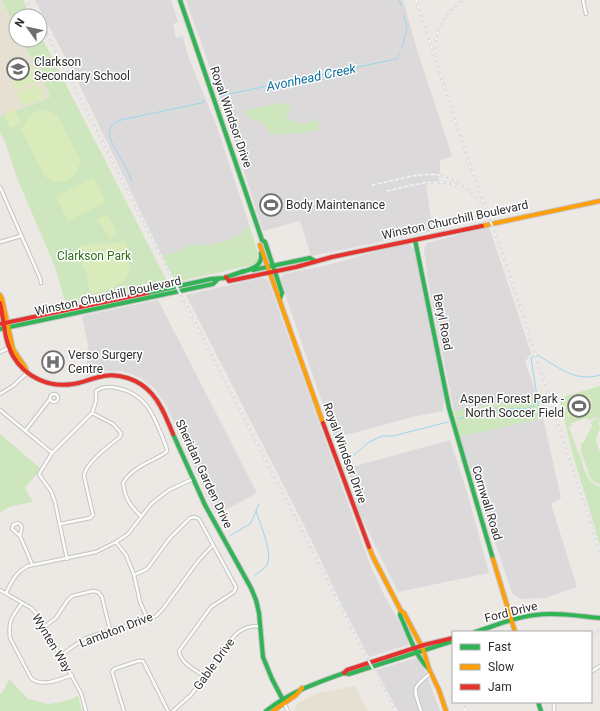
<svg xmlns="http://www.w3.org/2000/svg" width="600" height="711" font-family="Roboto,sans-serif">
  <rect width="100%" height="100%" fill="#ece8e4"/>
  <g fill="#dcd9db">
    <path d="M35 0H171L178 22 173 24 176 38 183 36 188 56 216 124 249 224 240 235 219 243 205 245 191 244 173 253 162 255 76 78Z"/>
    <path d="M186 0H403L418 53 452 156 440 160V171L438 182 426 185 433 231 311 256 300 221 263 231 219 93Z"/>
    <path d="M489 227 531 353 525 362 537 396 454 411 428 281 424 249 427 243Z"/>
    <path d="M409 244 414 249 428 314 444 394 443 411 412 417 362 431 334 437 281 282V277L284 274 328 265 384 249Z"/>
    <path d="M262 278 268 280 370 565 385 597 410 641 408 645 369 657 342 605 304 525 186 295Z"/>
    <path d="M158 300 257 493 216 515 166 405 155 389 141 378 122 371H103L86 376 88 345 82 316Z"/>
    <path d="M543 418 561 498 551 504 577 587 545 598 521 599 512 593 460 437Z"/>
    <path d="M450 440 467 492 489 573 398 592 359 512 348 468Z"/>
    <path d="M416 658 419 660 425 671 440 711H398L376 670Z"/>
  </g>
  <g fill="#e6e0d3">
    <path d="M0 0 16 29V40H22L51 97 0 117Z"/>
    <path d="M355 686 368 711H295V709L298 703 317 693Z"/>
  </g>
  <g fill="#cee6be">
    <path d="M1 0H23L31 16H16V29Z"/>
    <path d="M40 34 168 283 87 302 66 305 55 267 17 178 5 141 0 133V117L51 97 22 40H40Z"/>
    <path d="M280 103 289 104 291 107 286 117C295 126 307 124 318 119L319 130 299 133 271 135C265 124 263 121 250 119L243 111Z"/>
    <path d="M249 224 259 256 256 264 176 282 162 255 173 253 191 244 205 245 219 243 240 235Z"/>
    <path d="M600 386V423L598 417 588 420 587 418 571 423 572 426 569 427 578 453H579C584 467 585 481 600 487V545L573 455 559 398Z"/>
    <path d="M537 396 543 418 460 437 454 411Z"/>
    <path d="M598 418 600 429C595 436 595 444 600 451V485L592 480 590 477 581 451V443H583L592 426 591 421Z"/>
    <path d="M0 434 41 469 25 488 33 502 12 506 1 512 0 515Z"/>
    <path d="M9 679 28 699 49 704 62 702 78 696 82 711H0V694L3 692Z"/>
  </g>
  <g fill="#d9eabb">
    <path d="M33 66 38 81 16 89 11 74Z"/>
    <path d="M39 84 45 98 22 106 17 92Z"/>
    <path d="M15 109 21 123 10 128 4 114Z"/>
    <path d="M39 110 50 111 56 115 57 114 82 164 79 165C76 177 66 184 54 181 50 180 48 178 45 177L20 128C29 123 26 114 39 110Z"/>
    <path d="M94 177 106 202 68 221 56 197Z"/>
    <path d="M107 214 118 234 110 239 98 220Z"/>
    <path d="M125 241C138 279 124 286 90 294L86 270 82 267 79 250 81 246 98 243 103 245Z"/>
    <path d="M590 394 594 410 568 418 563 402Z"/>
  </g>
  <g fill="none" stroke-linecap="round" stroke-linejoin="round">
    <g stroke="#99d6ec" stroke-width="1">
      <path d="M399 0 401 5"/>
      <path d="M402 49 407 27 404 15"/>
      <path d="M220 96 396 59 400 54"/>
      <path d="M132 181C129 173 125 166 121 159 114 146 99 128 121 120L201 103 205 101"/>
      <path d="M537 355C558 366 574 383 600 375"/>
      <path d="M458 419C468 415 477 415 486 414 492 412 498 410 505 409 517 407 526 412 538 403L531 358 534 356"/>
      <path d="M346 462 369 442 382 436H393L448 422"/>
      <path d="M230 536 251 523 256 511"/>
      <path d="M255 575C259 572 264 569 267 565 273 552 260 524 256 511L259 504"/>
    </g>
    <g stroke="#c5c4c5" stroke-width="4.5">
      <g id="street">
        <path d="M583 0 586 14"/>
        <path d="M0 187 40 278 41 283"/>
        <path d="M0 242 21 236"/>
        <path d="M0 352 9 348"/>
        <circle cx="54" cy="398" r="4"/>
        <path d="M0 394 13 386 27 373"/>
        <path d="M0 410 52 453"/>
        <path d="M25 431 50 399"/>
        <path d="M18 523C24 526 21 530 20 536L12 529 13 525Z"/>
        <path d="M60 524 90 518 93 515 84 476C85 463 110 445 120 437L121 433 113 424 92 413"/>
        <path d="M20 536 32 564"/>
        <path d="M116 542 126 555 134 575 140 602 148 620"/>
        <path d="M67 559 55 502 51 491 40 476 39 474 52 453 92 413 96 401V391C101 387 110 386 117 388 149 394 155 420 166 446L167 451 165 453C151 462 132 467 123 483 125 498 130 506 141 516"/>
        <path d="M134 575 147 569 170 538 190 518 195 517 199 519 236 587 234 592 211 607 179 651C180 663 196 670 205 677"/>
        <path d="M0 590 31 608 37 614 81 693 86 711"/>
        <path d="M6 593C11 582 17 571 28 566L96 552 116 542 128 534 151 504 169 490 193 479"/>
        <path d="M22 603C12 616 8 621 10 638L31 678C41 688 61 679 72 675"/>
        <path d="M44 627 56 618 67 601 72 596 93 591 98 592 102 597 110 630"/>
        <path d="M61 655 84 639 110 630 148 620 156 616 162 610 199 560 213 545"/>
        <path d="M591 672 600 666"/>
        <path d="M554 702V711"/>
        <path d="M284 703 288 711"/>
        <path d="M124 711 112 672 114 669 138 661H143L168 711"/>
        <path d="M173 711 191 695 235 635C243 628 249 626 260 626"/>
        <path d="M421 711C414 688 410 689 431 673"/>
      </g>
    </g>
    <g stroke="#c5c4c5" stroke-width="6">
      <g id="fast">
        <path d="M180 0 262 240 265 242 282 293 280 298"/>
        <path d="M415 240 449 408 493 559"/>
        <path d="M253 270 310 258 315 261"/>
        <path d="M242 272C252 269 263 266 261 253"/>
        <path d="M147 293 211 279 224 278 244 271"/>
        <path d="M0 329 213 284 218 279"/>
        <path d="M173 434 205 505 251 588 256 600 259 613 263 657 272 679 284 702"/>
        <path d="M401 611 400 615C408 632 415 656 429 669"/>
        <path d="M475 632C495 626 514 617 535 615 556 612 578 616 600 618"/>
        <path d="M538 702 541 711"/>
        <path d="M266 711C290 692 316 683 344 673L349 674 453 641"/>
      </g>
    </g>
    <g stroke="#c5c4c5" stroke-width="6">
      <g id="slow">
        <path d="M482 226 600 201"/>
        <path d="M260 245 323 423"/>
        <path d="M0 295 2 299 13 349 25 367 27 373"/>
        <path d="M369 547 373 557 401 611 404 613 423 649 429 669 439 690 446 711"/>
        <path d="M493 559 515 632"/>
        <path d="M273 711 296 695 302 688"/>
      </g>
    </g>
    <g stroke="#c5c4c5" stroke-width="6">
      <g id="jam">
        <path d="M226 277 229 281 296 267 332 257 482 226"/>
        <path d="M0 303C4 320 4 340 13 356 25 377 49 388 73 384 82 383 90 379 99 377 118 372 139 379 152 394 162 405 167 420 173 434"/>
        <path d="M0 324 147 293"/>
        <path d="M323 423 369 547"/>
        <path d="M344 673 347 670 424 645 453 638"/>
      </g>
    </g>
    <use href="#street" stroke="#fcfcfb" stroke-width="2.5"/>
    <use href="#fast" stroke="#30b455" stroke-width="4"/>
    <use href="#slow" stroke="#ff9f0a" stroke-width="4"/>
    <use href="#jam" stroke="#e5322d" stroke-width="4"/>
    <g stroke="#dfdfe1" stroke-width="2.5">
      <g id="rail">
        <path d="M26 0 34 16"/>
        <path d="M416 0 472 172 502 252 600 552"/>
        <path d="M40 20 367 658 396 711"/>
        <path d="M436 52C434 31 445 12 463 0"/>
        <path d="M372 185C418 176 445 160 480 202"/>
        <path d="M387 191C409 186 433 178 456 185"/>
        <path d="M591 638 600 629"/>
        <path d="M464 711 465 702"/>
      </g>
    </g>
    <use href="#rail" stroke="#fff" stroke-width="1" stroke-dasharray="3" stroke-linecap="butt"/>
  </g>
  <defs>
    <g id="school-ring" transform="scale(1.15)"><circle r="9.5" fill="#fff" stroke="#706f6e" stroke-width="1.5"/><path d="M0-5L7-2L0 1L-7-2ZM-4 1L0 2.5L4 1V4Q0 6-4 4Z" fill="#706f6e"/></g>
    <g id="stadium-ring" transform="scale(1.15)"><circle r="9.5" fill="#fff" stroke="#706f6e" stroke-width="1.5"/><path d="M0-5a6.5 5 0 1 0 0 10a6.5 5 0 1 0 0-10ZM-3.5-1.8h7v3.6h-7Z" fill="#706f6e"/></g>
    <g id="hospital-ring" transform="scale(1.15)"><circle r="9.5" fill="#fff" stroke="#706f6e" stroke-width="1.5"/><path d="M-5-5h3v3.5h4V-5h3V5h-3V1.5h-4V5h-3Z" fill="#706f6e"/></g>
  </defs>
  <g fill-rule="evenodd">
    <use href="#school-ring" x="18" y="69"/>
    <use href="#stadium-ring" x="271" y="205"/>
    <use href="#hospital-ring" x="53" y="362"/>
    <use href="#stadium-ring" x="579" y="406"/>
  </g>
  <g text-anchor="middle" stroke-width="3" stroke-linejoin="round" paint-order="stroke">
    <g font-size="12" fill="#2e2e2e" stroke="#fff" text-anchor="start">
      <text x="34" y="66">Clarkson<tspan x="34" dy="14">Secondary School</tspan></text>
      <text x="286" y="209">Body Maintenance</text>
      <text x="68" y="359">Verso Surgery<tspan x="68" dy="14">Centre</tspan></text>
      <text x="564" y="403" text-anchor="end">Aspen Forest Park -<tspan x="564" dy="14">North Soccer Field</tspan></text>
    </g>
    <g font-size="12" fill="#2e2e2e" stroke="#fff">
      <text transform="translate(231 117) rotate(71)" y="4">Royal Windsor Drive</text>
      <text transform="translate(455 220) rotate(-12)" y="4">Winston Churchill Boulevard</text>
      <text transform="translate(108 296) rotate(-12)" y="4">Winston Churchill Boulevard</text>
      <text transform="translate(443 322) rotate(79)" y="4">Beryl Road</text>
      <text transform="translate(345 453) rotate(70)" y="4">Royal Windsor Drive</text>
      <text transform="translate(204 474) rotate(65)" y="4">Sheridan Garden Drive</text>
      <text transform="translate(487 503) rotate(73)" y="4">Cornwall Road</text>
      <text transform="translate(511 612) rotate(-14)" y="4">Ford Drive</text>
      <text transform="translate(116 630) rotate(-21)" y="4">Lambton Drive</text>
      <text transform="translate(52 643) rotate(59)" y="4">Wynten Way</text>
      <text transform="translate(214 664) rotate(-54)" y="4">Gable Drive</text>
    </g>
    <g font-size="12" fill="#2c6e1b" stroke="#fff">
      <text x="94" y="260">Clarkson Park</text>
    </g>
    <g font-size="13" font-style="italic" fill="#0d6fa3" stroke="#fff">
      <text transform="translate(311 77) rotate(-12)" y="5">Avonhead Creek</text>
    </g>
  </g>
  <rect x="452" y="631" width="140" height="72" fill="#ffffff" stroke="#ababab"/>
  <rect x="460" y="644" width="20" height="6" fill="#30b455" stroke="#ababab"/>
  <text x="488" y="651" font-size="12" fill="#2e2e2e">Fast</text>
  <rect x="460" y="664" width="20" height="6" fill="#ff9f0a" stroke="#ababab"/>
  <text x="488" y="671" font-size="12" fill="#2e2e2e">Slow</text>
  <rect x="460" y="684" width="20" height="6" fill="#e5322d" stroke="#ababab"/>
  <text x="488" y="691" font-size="12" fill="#2e2e2e">Jam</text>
  <g transform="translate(28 28) rotate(303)"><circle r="19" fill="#ffffff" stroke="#ababab"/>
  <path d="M0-3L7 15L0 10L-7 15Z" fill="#706f6e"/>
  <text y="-6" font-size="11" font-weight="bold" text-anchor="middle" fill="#2e2e2e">N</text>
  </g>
</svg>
